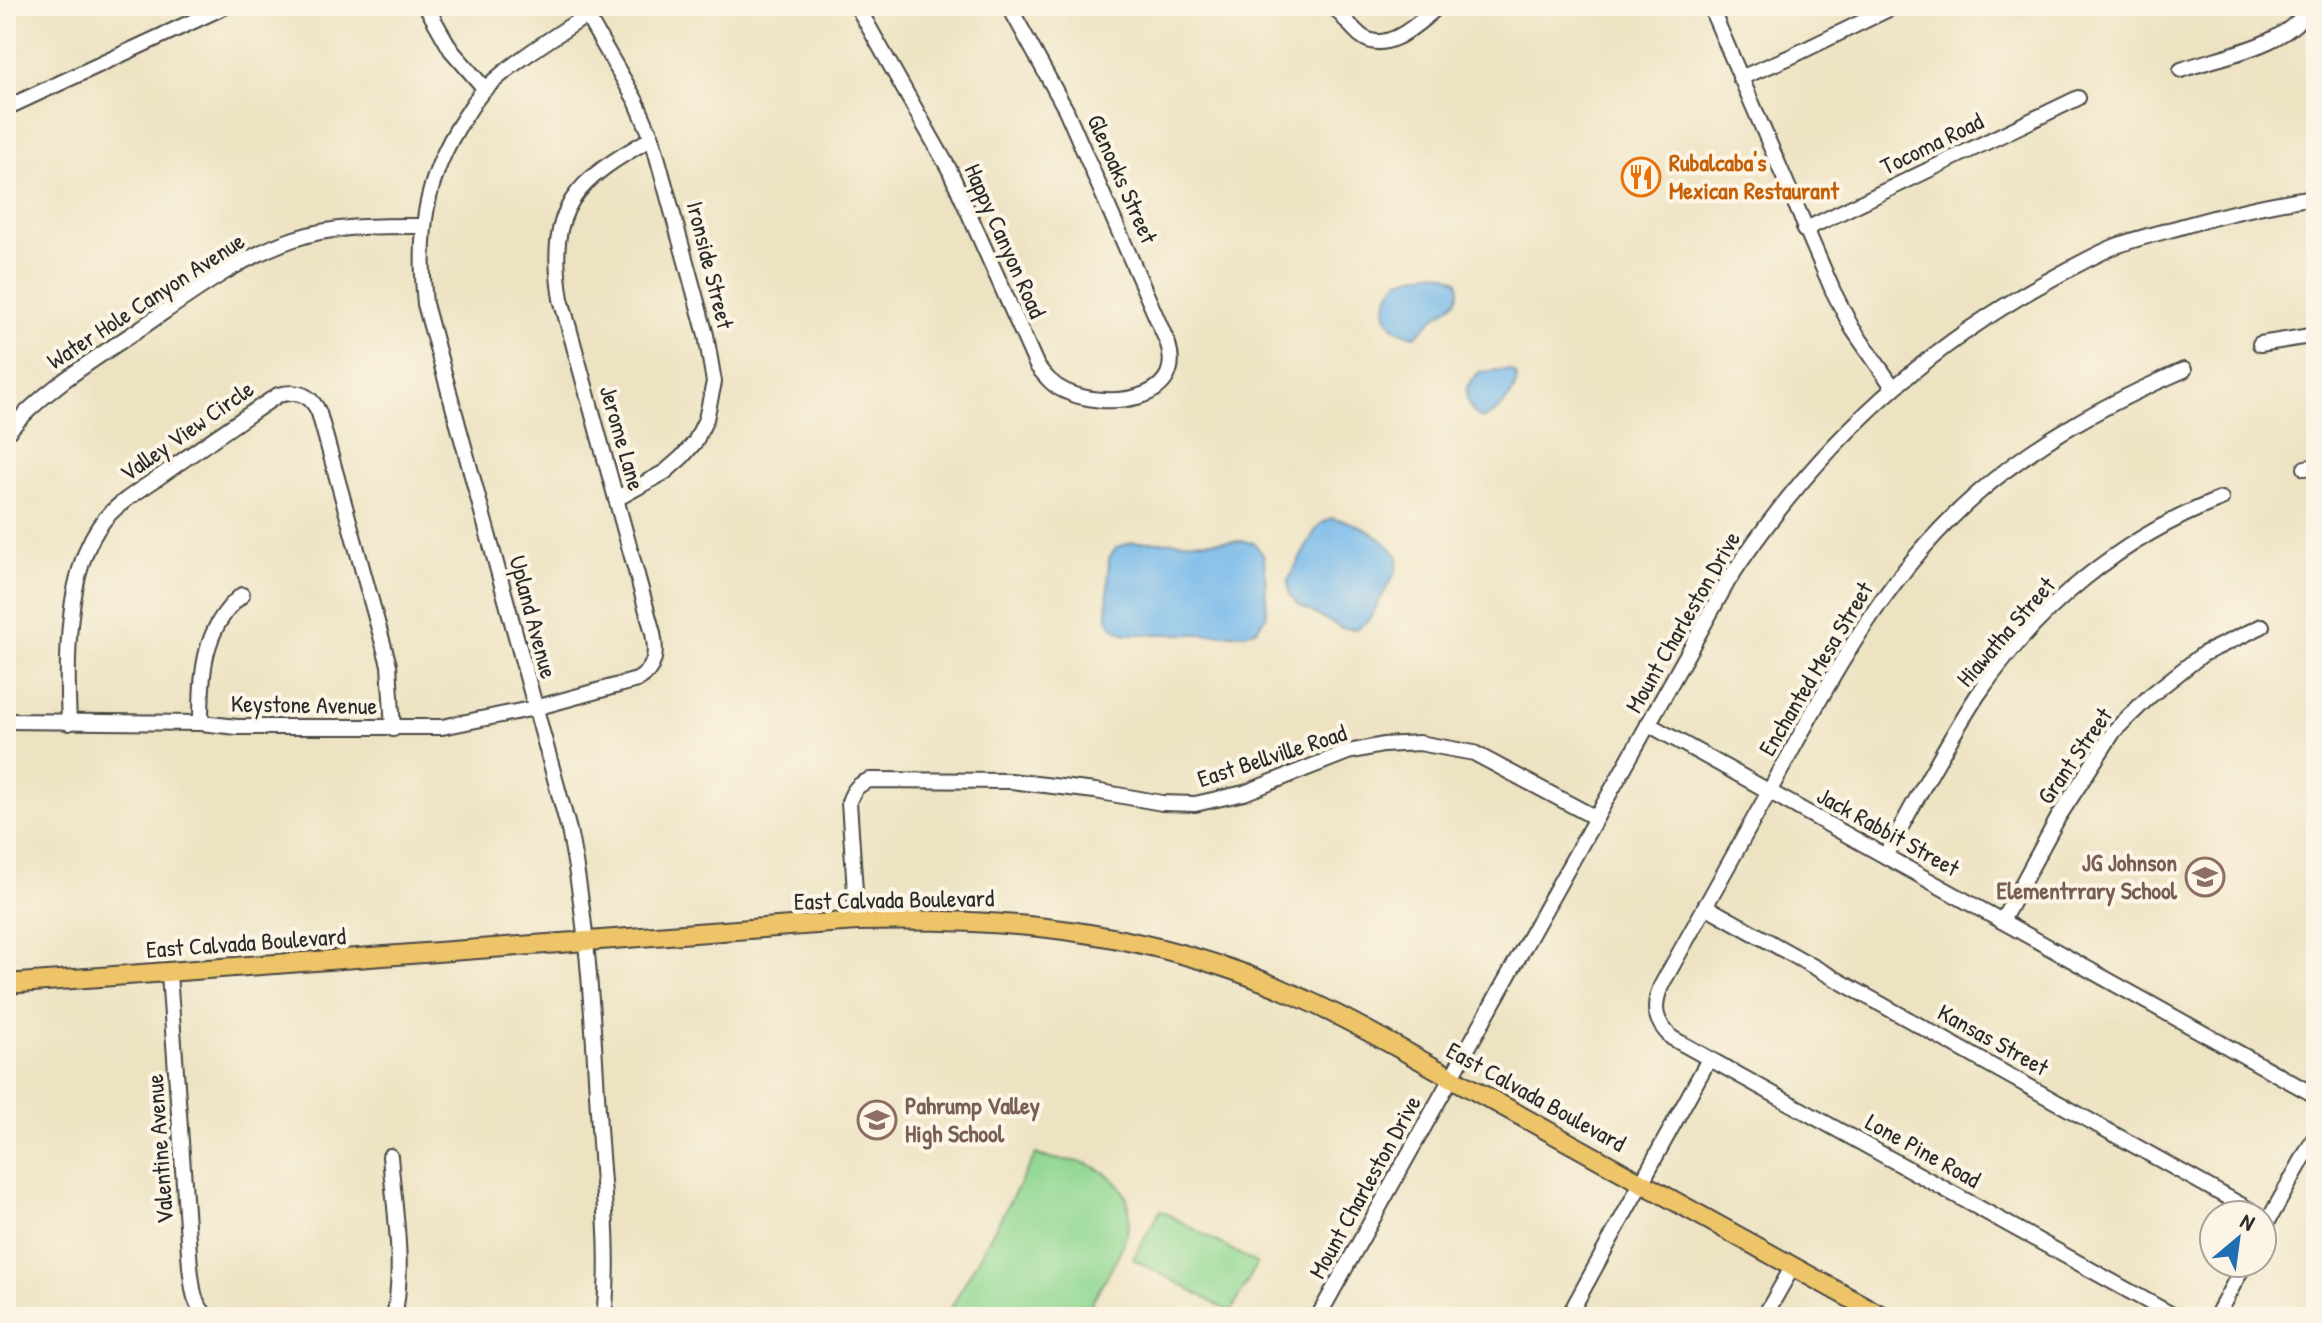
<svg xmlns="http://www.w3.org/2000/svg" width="2322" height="1323" font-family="'Patrick Hand',sans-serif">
  <rect width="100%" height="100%" fill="#fcf5e5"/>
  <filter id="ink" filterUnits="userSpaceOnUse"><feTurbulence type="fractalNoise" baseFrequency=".0125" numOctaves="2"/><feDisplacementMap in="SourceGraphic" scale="16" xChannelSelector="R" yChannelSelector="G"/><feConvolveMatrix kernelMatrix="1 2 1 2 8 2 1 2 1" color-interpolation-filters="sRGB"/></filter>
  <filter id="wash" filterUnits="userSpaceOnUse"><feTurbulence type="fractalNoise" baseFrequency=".006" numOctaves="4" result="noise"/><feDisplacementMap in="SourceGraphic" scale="32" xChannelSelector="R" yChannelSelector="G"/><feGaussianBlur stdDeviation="1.8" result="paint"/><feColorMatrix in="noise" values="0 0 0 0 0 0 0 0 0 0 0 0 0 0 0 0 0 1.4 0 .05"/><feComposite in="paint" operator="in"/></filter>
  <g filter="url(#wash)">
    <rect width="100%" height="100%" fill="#ede3c3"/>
    <g fill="#90d792" stroke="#5e815e" stroke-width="2">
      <path d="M1036 1154C1053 1163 1072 1157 1090 1165 1169 1199 1109 1269 1083 1317H946Z"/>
      <path d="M1160 1210 1257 1264 1231 1312 1133 1259Z"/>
    </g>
    <g fill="#73b8ea" stroke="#4f728a" stroke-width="2">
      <path d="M1431 272 1442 273 1458 280C1465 301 1448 307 1435 317 1428 323 1422 330 1415 336 1380 328 1378 305 1399 280Z"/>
      <path d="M1499 370H1509L1516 374C1520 391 1499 413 1483 419 1470 413 1465 400 1467 387L1479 372Z"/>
      <path d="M1331 518C1356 521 1384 536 1398 557L1396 571 1369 620 1356 629 1341 628 1300 606 1290 595 1288 580 1318 526Z"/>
      <path d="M1241 541 1254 543 1264 556 1267 615 1257 629 1246 634H1126L1114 628 1107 618 1109 558 1117 547 1134 542Z"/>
    </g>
  </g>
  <g filter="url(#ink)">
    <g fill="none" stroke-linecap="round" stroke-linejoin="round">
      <g stroke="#484742" stroke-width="18">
        <g id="minor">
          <path d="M426 6 451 50 485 89"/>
          <path d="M601 6C562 32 520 56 486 88 477 96 471 108 464 118 424 179 418 233 425 304L569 830C589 927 593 1028 599 1128 603 1190 611 1254 604 1317"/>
          <path d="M857 6 949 169 1037 366C1045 376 1053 386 1065 391 1102 409 1187 404 1168 344L1066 110 1009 6"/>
          <path d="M1334 6C1342 16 1351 27 1360 35 1386 57 1419 22 1439 6"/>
          <path d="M1710 6 1833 291 1852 328 1893 387"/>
          <path d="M587 16 636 101 652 138 706 335 714 382 706 419 695 442 682 457 665 472 616 499"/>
          <path d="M2181 70C2223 55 2287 47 2310 6"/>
          <path d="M1740 78 1790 57 1895 6"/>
          <path d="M6 108 226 6"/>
          <path d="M1804 230 2078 98"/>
          <path d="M2260 344 2316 335"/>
          <path d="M6 434C43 390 93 360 141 328 189 295 238 258 294 239 336 225 379 226 422 226"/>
          <path d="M2305 468 2316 466"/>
          <path d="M6 721 201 723 237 727H442L535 708 637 680C656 669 657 653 653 633L561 299C546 206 576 181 652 138"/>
          <path d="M69 723C66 664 65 568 104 520 119 502 142 489 162 475 200 448 239 421 278 395 298 390 311 394 319 413L389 665 393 729"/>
          <path d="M201 723C201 676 202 628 242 595"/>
          <path d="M1648 724 2316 1096"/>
          <path d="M1885 856C1915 802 1944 747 1977 696 2036 608 2122 537 2221 499"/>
          <path d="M1705 906 2259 1215"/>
          <path d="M857 921 849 802C853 790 858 784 870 780L1011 781 1095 791 1162 803 1195 804 1244 793 1348 752 1383 745 1419 743 1474 753 1596 818"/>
          <path d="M2002 921 2059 816 2114 731 2151 695 2203 654 2262 626"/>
          <path d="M169 974 190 1267C193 1287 192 1303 208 1317"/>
          <path d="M390 1156C394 1208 405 1265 394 1317"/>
          <path d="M2262 1232 2316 1135"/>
          <path d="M1318 1317 1728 581C1810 455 1914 354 2046 282 2069 269 2092 256 2116 246 2137 238 2159 233 2180 227 2225 214 2269 203 2316 197"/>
          <path d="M1568 1317 1709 1059"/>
          <path d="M1764 1317 1793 1266"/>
          <path d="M2176 1317 1672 1038C1655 1022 1652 1008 1661 986 1697 920 1734 855 1770 790 1831 680 1880 579 1977 494 2040 439 2108 403 2184 370"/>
          <path d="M2216 1317 2245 1263"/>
        </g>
      </g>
      <g stroke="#484742" stroke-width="22">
        <path id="major" d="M6 984 857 921C987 918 1103 926 1227 968 1320 999 1406 1053 1492 1100 1623 1172 1753 1245 1884 1317"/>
      </g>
      <use href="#minor" stroke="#fff" stroke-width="14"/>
      <use href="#major" stroke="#eec469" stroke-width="18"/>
    </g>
  </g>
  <defs>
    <g id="restaurant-ring" transform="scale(2)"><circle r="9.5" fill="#fcf5e5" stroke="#e8710a" stroke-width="1.5"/><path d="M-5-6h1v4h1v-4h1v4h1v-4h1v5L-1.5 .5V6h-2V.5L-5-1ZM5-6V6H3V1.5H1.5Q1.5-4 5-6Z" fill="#e8710a"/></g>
    <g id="school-ring" transform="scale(2)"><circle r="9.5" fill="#fcf5e5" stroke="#8d6e63" stroke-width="1.5"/><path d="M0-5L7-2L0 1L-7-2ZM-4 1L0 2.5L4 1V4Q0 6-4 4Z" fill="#8d6e63"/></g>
  </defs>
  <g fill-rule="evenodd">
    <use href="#restaurant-ring" x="1641" y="177"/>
    <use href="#school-ring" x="2205" y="877"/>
    <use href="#school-ring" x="877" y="1120"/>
  </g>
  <g text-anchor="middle" stroke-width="8" stroke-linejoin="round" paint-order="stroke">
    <g font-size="24" fill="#2b2b2b" stroke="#fcf5e5">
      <text transform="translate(1932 144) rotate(-26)" y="8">Tocoma Road</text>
      <text transform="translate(1122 179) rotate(66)" y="8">Glenoaks Street</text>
      <text transform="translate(1005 241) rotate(66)" y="8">Happy Canyon Road</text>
      <text transform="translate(710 265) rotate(76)" y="8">Ironside Street</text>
      <text transform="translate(146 301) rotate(-33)" y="8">Water Hole Canyon Avenue</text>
      <text transform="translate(187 431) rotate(-35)" y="8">Valley View Circle</text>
      <text transform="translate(622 438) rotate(74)" y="8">Jerome Lane</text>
      <text transform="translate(533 617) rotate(75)" y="8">Upland Avenue</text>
      <text transform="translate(1683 622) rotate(-60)" y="8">Mount Charleston Drive</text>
      <text transform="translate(2006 632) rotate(-49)" y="8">Hiawatha Street</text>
      <text transform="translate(1816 669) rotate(-59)" y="8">Enchanted Mesa Street</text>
      <text transform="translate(304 705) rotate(1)" y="8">Keystone Avenue</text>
      <text transform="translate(1272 756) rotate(-18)" y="8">East Bellville Road</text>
      <text transform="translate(2075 756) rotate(-55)" y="8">Grant Street</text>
      <text transform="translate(1888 832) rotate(29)" y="8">Jack Rabbit Street</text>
      <text transform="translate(894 900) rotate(-1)" y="8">East Calvada Boulevard</text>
      <text transform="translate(246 943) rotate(-4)" y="8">East Calvada Boulevard</text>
      <text transform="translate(1993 1040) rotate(29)" y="8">Kansas Street</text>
      <text transform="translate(1536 1097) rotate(29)" y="8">East Calvada Boulevard</text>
      <text transform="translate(160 1149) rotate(-94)" y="8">Valentine Avenue</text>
      <text transform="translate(1923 1151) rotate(29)" y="8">Lone Pine Road</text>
      <text transform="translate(1365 1187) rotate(-61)" y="8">Mount Charleston Drive</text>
    </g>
    <g font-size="24" font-weight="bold" fill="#c56008" stroke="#fcf5e5" text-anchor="start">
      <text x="1669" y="171">Rubalcaba's<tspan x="1669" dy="28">Mexican Restaurant</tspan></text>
    </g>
    <g font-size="24" font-weight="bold" fill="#785e54" stroke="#fcf5e5" text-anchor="end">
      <text x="2177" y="871">JG Johnson<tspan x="2177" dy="28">Elementrrary School</tspan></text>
      <text x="905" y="1114" text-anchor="start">Pahrump Valley<tspan x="905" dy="28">High School</tspan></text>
    </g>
  </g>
  <rect width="2322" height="1323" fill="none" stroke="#fcf5e5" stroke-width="32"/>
  <g transform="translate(2238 1239) rotate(29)"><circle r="38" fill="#fcf5e5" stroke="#a8a49b" stroke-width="2"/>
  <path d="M0-6L14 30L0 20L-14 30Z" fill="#1f6fb2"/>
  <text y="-12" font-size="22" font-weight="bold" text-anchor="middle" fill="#2b2b2b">N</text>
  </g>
</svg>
